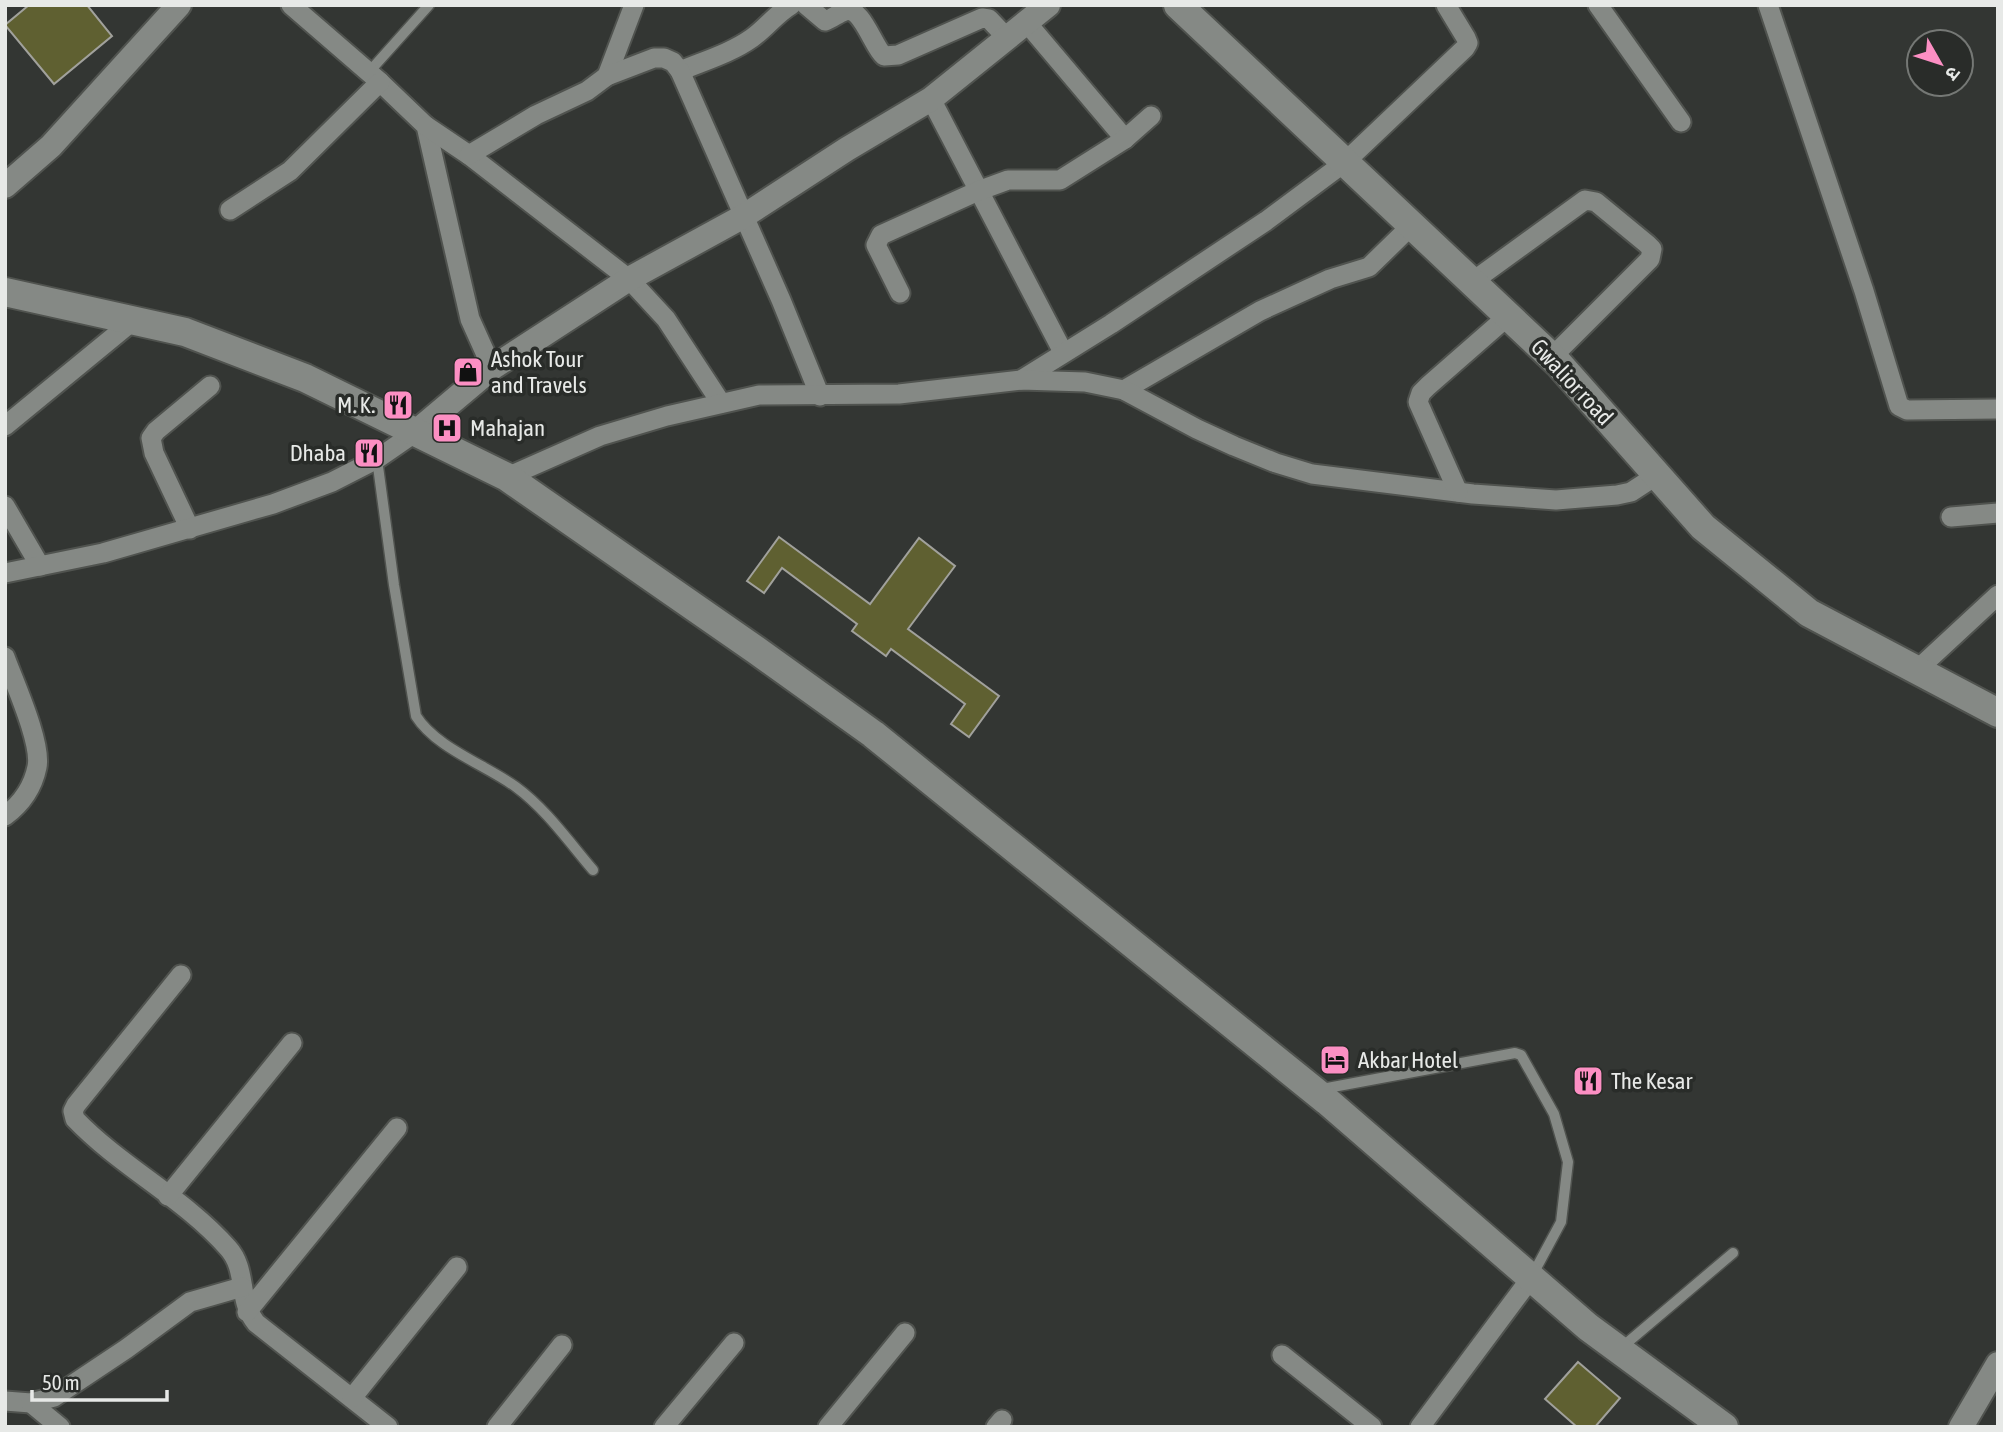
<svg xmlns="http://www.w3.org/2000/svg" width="2003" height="1432" font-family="'Asap Condensed','Noto Sans Devanagari',sans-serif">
  <rect width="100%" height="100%" fill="#333633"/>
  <g fill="#5f6031" stroke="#a1a19c" stroke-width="2">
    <path d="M29 5H87L112 36 54 84 5 25Z"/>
    <path d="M779 537 870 604 919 538 955 566 908 629 999 696 969 737 951 724 965 704 891 649 886 656 852 631 857 624 782 568 764 593 747 581Z"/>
    <path d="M1578 1362 1620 1398 1595 1427H1577L1545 1399Z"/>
  </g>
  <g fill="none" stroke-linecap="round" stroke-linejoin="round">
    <g stroke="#50534f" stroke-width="13">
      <g id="service">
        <path d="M369 72 429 5"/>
        <path d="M377 459 394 585 416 716C436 748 486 765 516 787 546 809 569 842 593 870"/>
        <path d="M1322 1089 1515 1053 1521 1055 1554 1114 1568 1162 1561 1222 1533 1274"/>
        <path d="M1621 1348 1733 1253"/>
      </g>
    </g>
    <g stroke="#50534f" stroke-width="23">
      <g id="minor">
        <path d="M291 5 380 82 426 126 470 319 492 368"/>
        <path d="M806 5 825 21C832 19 838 13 845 11 862 6 873 47 884 56L898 55 982 18 989 19 1007 38"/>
        <path d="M1598 5 1681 122"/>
        <path d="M1768 5 1864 291 1899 406 1907 410 1998 409"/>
        <path d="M1027 23 1125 139"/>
        <path d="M680 71C704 61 731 53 752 38 766 28 776 14 791 5"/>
        <path d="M607 76 634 5"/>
        <path d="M931 99 1063 352"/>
        <path d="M426 126 469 155 629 279 666 319 721 403"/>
        <path d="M469 155 536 115 587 91 607 76 654 58H664L673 62 680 71 781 300 820 396"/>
        <path d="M230 210 290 171 380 82"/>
        <path d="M1472 282 1585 200 1596 202 1647 244 1652 249 1650 259 1552 357"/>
        <path d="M900 293 876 245 881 235 978 191 1008 180H1060L1125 139 1151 116"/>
        <path d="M1021 380 1111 324 1266 221 1344 163 1465 48 1468 43 1466 38 1446 5"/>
        <path d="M1124 390 1260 311 1330 279 1369 267 1411 226"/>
        <path d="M5 426 134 320"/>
        <path d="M507 477 600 436 667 416 759 395 899 394 1021 380 1085 382 1124 390 1197 429 1234 446 1276 463 1312 474 1473 494 1556 500 1617 495 1631 492 1657 475"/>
        <path d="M1458 492 1418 402 1421 393 1428 386 1508 316"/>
        <path d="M5 506 40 566"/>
        <path d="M1951 517 1998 513"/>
        <path d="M190 529 154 453 151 438 156 431 210 386"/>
        <path d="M5 573 103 553 273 504 332 482 377 459 416 432"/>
        <path d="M5 657C14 682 42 743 37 767 33 787 21 804 5 816"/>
        <path d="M1917 670 1998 595"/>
        <path d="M181 975 76 1105 73 1111 75 1119C121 1167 184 1198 228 1248 248 1270 237 1300 256 1323L388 1427"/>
        <path d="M168 1196 292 1043"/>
        <path d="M247 1312 397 1128"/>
        <path d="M1282 1355 1372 1427"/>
        <path d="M352 1398 457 1267"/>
        <path d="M5 1401 31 1403 54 1397 126 1349 190 1302 242 1287"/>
        <path d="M31 1403 60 1427"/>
        <path d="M497 1427 562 1345"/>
        <path d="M664 1427 734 1343"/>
        <path d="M828 1427 905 1333"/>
        <path d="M996 1427 1002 1420"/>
        <path d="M1420 1427 1531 1278"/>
      </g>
    </g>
    <g stroke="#50534f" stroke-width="28">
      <g id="tertiary">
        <path d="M5 186 51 146 179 5"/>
        <path d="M416 432 492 368 629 279 744 216 847 149 931 99 1048 5"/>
        <path d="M1961 1427 1998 1364"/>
      </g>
    </g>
    <g stroke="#50534f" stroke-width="32">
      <g id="secondary">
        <path d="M1178 5 1558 363 1703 527 1809 613 1998 713"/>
        <path d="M5 292 185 332 305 378 507 477 756 650 873 734 1327 1101 1588 1327 1724 1427"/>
      </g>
    </g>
    <use href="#service" stroke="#858985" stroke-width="10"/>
    <use href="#minor" stroke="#858985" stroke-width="19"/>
    <use href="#tertiary" stroke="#858985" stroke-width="24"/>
    <use href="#secondary" stroke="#858985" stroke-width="28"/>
  </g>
  <defs>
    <g id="shop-square" transform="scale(1.575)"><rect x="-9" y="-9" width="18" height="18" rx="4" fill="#fc8fc3" stroke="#292c29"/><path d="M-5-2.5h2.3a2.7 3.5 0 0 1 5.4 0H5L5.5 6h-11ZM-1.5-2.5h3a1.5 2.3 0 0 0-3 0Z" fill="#111"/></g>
    <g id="restaurant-square" transform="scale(1.575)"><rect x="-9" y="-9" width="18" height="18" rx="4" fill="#fc8fc3" stroke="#292c29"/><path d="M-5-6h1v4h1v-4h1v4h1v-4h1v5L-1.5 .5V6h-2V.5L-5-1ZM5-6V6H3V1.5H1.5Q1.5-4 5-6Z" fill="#111"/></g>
    <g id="hospital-square" transform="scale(1.575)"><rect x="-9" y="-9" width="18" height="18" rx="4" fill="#fc8fc3" stroke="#292c29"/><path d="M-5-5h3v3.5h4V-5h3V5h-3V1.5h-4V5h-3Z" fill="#111"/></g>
    <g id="hotel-square" transform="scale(1.575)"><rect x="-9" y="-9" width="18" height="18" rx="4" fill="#fc8fc3" stroke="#292c29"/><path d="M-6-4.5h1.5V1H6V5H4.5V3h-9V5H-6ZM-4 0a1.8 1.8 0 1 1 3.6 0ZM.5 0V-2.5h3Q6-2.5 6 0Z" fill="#111"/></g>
  </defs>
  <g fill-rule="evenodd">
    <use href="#shop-square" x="468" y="372"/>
    <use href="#restaurant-square" x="398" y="405"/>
    <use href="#hospital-square" x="447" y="428"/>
    <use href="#restaurant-square" x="369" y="453"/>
    <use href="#hotel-square" x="1335" y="1060"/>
    <use href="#restaurant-square" x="1588" y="1081"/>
  </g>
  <g text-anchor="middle" stroke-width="7" stroke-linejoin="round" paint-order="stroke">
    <g font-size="23" fill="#e7e9e7" stroke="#292c29" text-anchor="start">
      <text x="491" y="367">Ashok Tour<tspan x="491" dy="26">and Travels</tspan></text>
      <text x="375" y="413" text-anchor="end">M. K.</text>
      <text x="470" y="436">Mahajan</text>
      <text x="346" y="461" text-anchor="end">Dhaba</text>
      <text x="1358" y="1068">Akbar Hotel</text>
      <text x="1611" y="1089">The Kesar</text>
    </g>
    <g font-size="23" fill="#e7e9e7" stroke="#292c29">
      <text transform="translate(1572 382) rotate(47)" y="8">Gwalior road</text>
    </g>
  </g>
  <rect width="2003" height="1432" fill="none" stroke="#e7e9e7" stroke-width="14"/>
  <g transform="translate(1940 63) rotate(129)"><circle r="33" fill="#292c29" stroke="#757875" stroke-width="2"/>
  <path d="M0-5L12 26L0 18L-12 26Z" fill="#fc8fc3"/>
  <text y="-10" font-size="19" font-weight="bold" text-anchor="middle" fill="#e7e9e7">उ</text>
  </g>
  <path d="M32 1390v10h135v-10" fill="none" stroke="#e7e9e7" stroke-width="3.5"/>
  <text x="42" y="1390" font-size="21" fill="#e7e9e7" stroke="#292c29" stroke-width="5" paint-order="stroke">50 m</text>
</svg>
